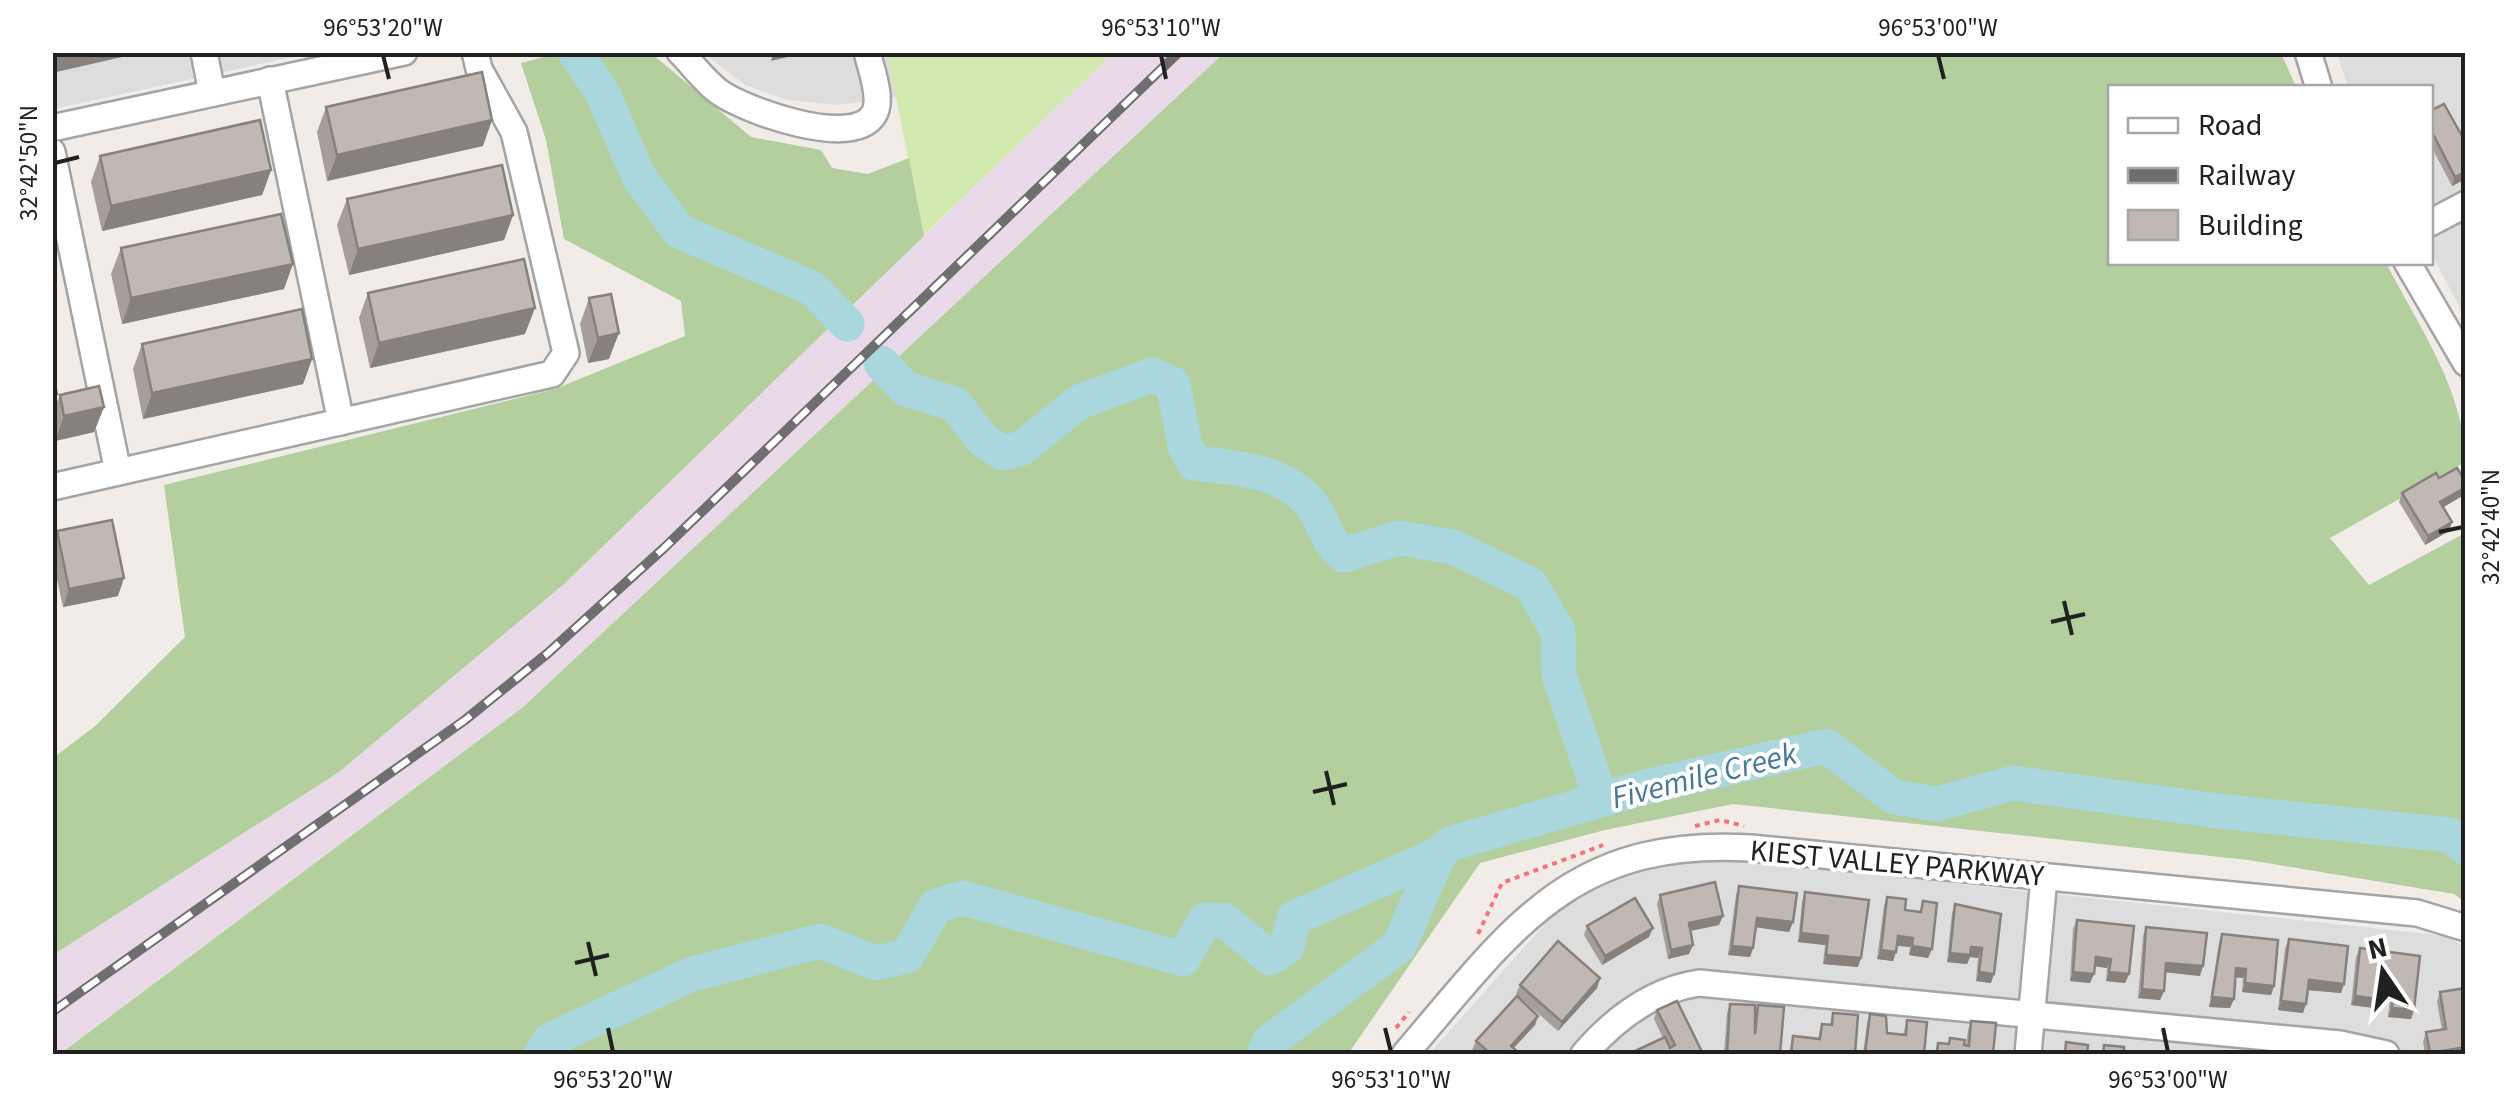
<svg xmlns="http://www.w3.org/2000/svg" width="2518" height="1107" font-family="'Source Sans 3',sans-serif">
  <rect width="100%" height="100%" fill="#f1ece7"/>
  <g fill="#deddde">
    <path d="M53 52 311 53 53 109Z"/>
    <path d="M703 53H887L897 97 837 105 787 100 745 85Z"/>
    <path d="M2337 53H2465V318L2431 252 2430 88 2348 87Z"/>
    <path d="M1695 856 2447 936 2465 947V1054H1429L1562 905 1601 877Z"/>
  </g>
  <path fill="#ead9e8" d="M1113 53H1224L522 708 60 1054H53V955L339 772 564 584Z"/>
  <path fill="#d2e9af" d="M887 53V52L1113 53 924 235Z"/>
  <g fill="#b2cf9d">
    <path d="M559 53H651L751 137 821 150 832 168 868 174 909 158 924 236 564 584 339 772 53 955V758L94 727 185 637 164 485 555 389 685 336 681 301 564 239 546 140 521 63Z"/>
    <path d="M1224 53H2281L2296 87 2110 88V262L2386 263C2418 325 2465 391 2465 462L2330 538 2369 585 2465 533V902L2454 894 2248 860 1733 804 1605 830 1480 863 1348 1054H60L522 708Z"/>
  </g>
  <g fill="none" stroke-linecap="round" stroke-linejoin="round">
    <g stroke="#a9d7dd" stroke-width="35">
      <path d="M575 52 602 92 639 177 679 231 812 288 847 324"/>
      <path d="M881 363 906 389 955 404 983 440 1003 453 1022 448 1079 402 1152 375 1173 384 1185 446 1194 463C1235 468 1281 469 1310 503 1325 520 1324 540 1344 555L1399 538 1453 547 1530 584 1558 631 1559 675 1601 800"/>
      <path d="M541 1054 550 1040 692 974 820 941 876 963 907 956 936 906 963 898 1183 959 1205 920H1224L1270 958 1287 947 1294 918 1439 854"/>
      <path d="M1264 1054 1269 1042 1399 946 1439 854 1449 844 1645 787 1826 746 1894 797 1937 804 2013 783 2218 811 2450 835 2466 848"/>
    </g>
    <g stroke="#a4a4a4" stroke-width="30">
      <g id="minor">
        <path d="M204 52 212 93"/>
        <path d="M680 52C694 66 704 81 719 92 744 110 853 150 874 114 883 99 871 69 867 52"/>
        <path d="M2308 52 2319 88"/>
        <path d="M270 80 341 422"/>
        <path d="M52 128 404 52"/>
        <path d="M52 152 118 472"/>
        <path d="M2430 223 2466 204"/>
        <path d="M2407 262 2466 363"/>
        <path d="M52 487 552 374 566 353 514 132 479 69 475 52"/>
        <path d="M1405 1054C1511 930 1570 837 1751 848L2417 913 2466 928"/>
        <path d="M1584 1054C1615 1018 1652 990 1699 983L2340 1044 2386 1054"/>
        <path d="M2028 1054 2044 877"/>
      </g>
    </g>
    <g stroke="#f77274" stroke-width="4" stroke-dasharray="5 5" stroke-linecap="butt">
      <path d="M1695 826 1720 820 1744 826"/>
      <path d="M1478 934 1502 883 1603 845"/>
      <path d="M1396 1028 1409 1012"/>
    </g>
    <use href="#minor" stroke="#fff" stroke-width="25"/>
    <g stroke="#6e6e6e" stroke-width="10">
      <path id="rail" d="M52 1012 465 720 548 653 664 548 1179 52"/>
    </g>
    <use href="#rail" stroke="#fff" stroke-width="6" stroke-dasharray="19" stroke-linecap="butt"/>
  </g>
  <g fill="#a69e9a">
    <path d="M326 107 483 146 327 181 317 132Z"/>
    <path d="M2430 111 2466 179 2452 186 2430 144Z"/>
    <path d="M100 156 271 170 262 195 102 231 91 182Z"/>
    <path d="M347 199 513 215 504 240 349 275 337 225Z"/>
    <path d="M121 248 284 289 122 324 111 274Z"/>
    <path d="M368 293 525 334 370 368 359 318Z"/>
    <path d="M589 298 609 359 588 363 580 324Z"/>
    <path d="M142 344 312 359 303 384 143 419 133 369Z"/>
    <path d="M60 395 104 407 94 432 55 441 53 430 52 413Z"/>
    <path d="M2439 478 2466 482V492L2464 495 2443 507 2449 531 2425 545 2399 502 2402 493Z"/>
    <path d="M57 531 118 596 63 607 52 557V544Z"/>
    <path d="M1739 886 1793 922 1789 932 1756 927 1753 948 1750 957 1728 955 1736 895Z"/>
    <path d="M1805 892 1858 967 1823 964 1825 945 1798 942 1802 902Z"/>
    <path d="M1660 895 1719 925 1690 931 1689 954 1668 959 1657 904Z"/>
    <path d="M1887 897 1905 910 1920 912 1923 901 1932 949 1928 958 1909 955 1910 947 1897 946 1893 961 1877 959 1884 906Z"/>
    <path d="M1955 904 2001 914 1991 983 1976 981 1978 958 1970 957 1967 964 1947 962 1952 913Z"/>
    <path d="M2077 920 2129 974 2125 983 2106 981 2107 968 2095 966 2090 983 2070 981 2073 929Z"/>
    <path d="M1587 926 1649 937 1602 965 1584 935Z"/>
    <path d="M2146 927 2200 976 2166 972 2164 991 2160 1000 2138 998 2143 936Z"/>
    <path d="M2222 934 2274 986 2271 995 2242 992 2243 978 2235 977 2230 1008 2209 1007 2219 943Z"/>
    <path d="M2289 939 2344 984 2341 993 2308 990 2303 1013 2278 1010 2285 948Z"/>
    <path d="M2360 948 2414 1010 2411 1019 2388 1017 2390 998 2378 997 2374 1008 2351 1005 2356 957Z"/>
    <path d="M1520 985 1597 988 1558 1031 1516 994Z"/>
    <path d="M2440 992 2466 1054H2425L2423 1042 2426 1032 2442 1030 2437 1002Z"/>
    <path d="M1730 1004 1755 1013 1758 1005 1780 1054H1724L1727 1013Z"/>
    <path d="M1657 1010 1703 1054H1634L1635 1051 1663 1038 1654 1019Z"/>
    <path d="M1833 1013 1855 1054H1789L1793 1036 1818 1038 1822 1024H1830Z"/>
    <path d="M1870 1014 1887 1033 1903 1035 1907 1020 1924 1054H1863L1867 1023Z"/>
    <path d="M1538 1016 1535 1025 1514 1048 1520 1054H1478L1472 1050 1476 1041Z"/>
    <path d="M1971 1021 1993 1054H1934L1938 1043 1948 1044 1950 1038 1966 1046 1968 1030Z"/>
  </g>
  <g fill="#87817d">
    <path d="M52 52H144L52 73Z"/>
    <path d="M774 52H809L771 61Z"/>
    <path d="M492 120 483 146 327 181 337 155Z"/>
    <path d="M271 170 262 195 102 231 111 206Z"/>
    <path d="M2466 172V179L2452 186 2455 177Z"/>
    <path d="M513 215 504 240 349 275 358 249Z"/>
    <path d="M293 264 284 289 122 324 131 298Z"/>
    <path d="M535 308 525 334 370 368 379 343Z"/>
    <path d="M619 333 609 359 588 363 598 338Z"/>
    <path d="M312 359 303 384 143 419 152 393Z"/>
    <path d="M104 407 94 432 55 441 64 416Z"/>
    <path d="M2466 487 2464 495 2437 511 2440 502Z"/>
    <path d="M2452 522 2449 531 2425 545 2428 536Z"/>
    <path d="M124 578 118 596 63 607 69 589Z"/>
    <path d="M1723 916 1719 925 1685 932 1689 923Z"/>
    <path d="M1757 918 1793 922 1789 932 1754 927Z"/>
    <path d="M1653 928 1649 937 1602 965 1605 956Z"/>
    <path d="M1801 933 1828 936 1825 945 1798 942Z"/>
    <path d="M1898 936 1913 938 1910 947 1895 945Z"/>
    <path d="M1693 945 1689 954 1668 959 1671 950Z"/>
    <path d="M1732 946 1753 948 1750 957 1728 955Z"/>
    <path d="M1912 946 1932 949 1928 958 1909 955Z"/>
    <path d="M1971 947 1982 948 1978 958 1970 957 1967 964 1947 962 1950 953Z"/>
    <path d="M1881 950 1896 952 1893 961 1877 959Z"/>
    <path d="M1826 955 1861 958 1858 967 1823 964Z"/>
    <path d="M2096 957 2111 959 2107 968 2093 966Z"/>
    <path d="M2166 963 2203 966 2200 976 2163 972Z"/>
    <path d="M2236 968 2246 969 2243 978 2232 977Z"/>
    <path d="M1979 972 1994 974 1991 983 1976 981Z"/>
    <path d="M2073 972 2094 974 2090 983 2070 981Z"/>
    <path d="M2109 972 2129 974 2125 983 2106 981Z"/>
    <path d="M1600 978 1597 988 1558 1031 1562 1022Z"/>
    <path d="M2309 980 2344 984 2341 993 2306 990Z"/>
    <path d="M2245 983 2274 986 2271 995 2242 992Z"/>
    <path d="M2379 988 2393 989 2390 998 2376 997Z"/>
    <path d="M2142 989 2164 991 2160 1000 2138 998Z"/>
    <path d="M2355 996 2378 999 2374 1008 2351 1005Z"/>
    <path d="M2212 997 2234 999 2230 1008 2209 1007Z"/>
    <path d="M2281 1001 2306 1004 2303 1013 2278 1010Z"/>
    <path d="M2392 1008 2414 1010 2411 1019 2388 1017Z"/>
    <path d="M1538 1016 1535 1025 1508 1054 1511 1046Z"/>
    <path d="M2466 1047V1054H2430V1053Z"/>
  </g>
  <g fill="#c1b8b3" stroke="#87817d" stroke-width="2.5">
    <path d="M482 72 492 120 337 155 326 107Z"/>
    <path d="M2444 104 2466 143V172L2455 177 2430 128V111Z"/>
    <path d="M260 120 271 170 111 206 100 156Z"/>
    <path d="M502 165 513 215 358 249 347 199Z"/>
    <path d="M281 214 293 264 131 298 121 248Z"/>
    <path d="M524 259 535 308 379 343 368 293Z"/>
    <path d="M611 294 619 333 598 338 589 298Z"/>
    <path d="M302 309 312 359 152 393 142 344Z"/>
    <path d="M52 373 57 394 52 395Z"/>
    <path d="M99 386 104 407 64 416 60 395Z"/>
    <path d="M2457 468 2466 482V487L2440 502 2452 522 2428 536 2402 493 2436 473 2439 478Z"/>
    <path d="M112 520 124 578 69 589 57 531Z"/>
    <path d="M1715 882 1723 916 1689 923 1693 945 1671 950 1660 895Z"/>
    <path d="M1739 886 1797 893 1793 922 1757 918 1753 948 1732 946Z"/>
    <path d="M1805 892 1869 900 1861 958 1826 955 1828 936 1801 933Z"/>
    <path d="M1887 897 1906 899 1905 910 1921 912 1923 901 1937 903 1932 949 1912 946 1913 938 1898 936 1896 952 1881 950Z"/>
    <path d="M1635 898 1653 928 1605 956 1587 926Z"/>
    <path d="M1955 904 2001 914 1994 974 1979 972 1982 948 1971 947 1970 955 1950 953Z"/>
    <path d="M2077 920 2134 926 2129 974 2109 972 2111 959 2096 957 2094 974 2073 972Z"/>
    <path d="M2146 927 2207 933 2203 966 2166 963 2164 991 2142 989Z"/>
    <path d="M2222 934 2278 940 2274 986 2245 983 2246 969 2236 968 2234 999 2212 997Z"/>
    <path d="M2289 939 2348 946 2344 984 2309 980 2306 1004 2281 1001Z"/>
    <path d="M1558 941 1600 978 1562 1022 1520 985Z"/>
    <path d="M2360 948 2420 956 2414 1010 2392 1008 2393 989 2379 988 2378 999 2355 996Z"/>
    <path d="M2466 988V1047L2430 1053 2426 1032 2446 1029 2440 992Z"/>
    <path d="M1517 996 1538 1016 1511 1046 1520 1054H1491L1476 1041Z"/>
    <path d="M1677 1001 1703 1054H1637L1635 1051 1665 1037 1670 1048 1675 1045 1657 1010Z"/>
    <path d="M1730 1004 1755 1005V1034L1758 1005 1784 1007 1780 1054H1727Z"/>
    <path d="M1833 1013 1858 1015 1855 1054H1791L1793 1036 1820 1039 1822 1024 1832 1025Z"/>
    <path d="M1870 1014 1886 1016 1887 1033 1906 1035 1907 1020 1927 1022 1924 1054H1865Z"/>
    <path d="M1971 1021 1996 1023 1993 1054H1937L1938 1043 1949 1044 1950 1038 1965 1040 1964 1045 1969 1046Z"/>
    <path d="M2066 1042 2088 1045 2087 1054H2065Z"/>
    <path d="M2104 1045 2124 1047V1054H2103Z"/>
  </g>
  <path fill="none" stroke="#202020" stroke-width="4" d="M383 55 389 79M1161 55 1166 79M1938 55 1944 79M55 163 79 157M2439 532 2463 527M2064 601 2072 635M2051 622 2085 614M1326 771 1334 805M1313 792 1347 784M588 942 596 976M575 963 609 955M608 1028 613 1052M1385 1028 1391 1052M2163 1028 2168 1052"/>
  <g text-anchor="middle" stroke-width="8" stroke-linejoin="round" paint-order="stroke">
    <g font-size="30" fill="#202020" stroke="#fff">
      <text transform="translate(1897 863) rotate(5)" y="10">KIEST VALLEY PARKWAY</text>
    </g>
    <g font-size="32" font-style="italic" fill="#457897" stroke="#fff">
      <text transform="translate(1704 775) rotate(-14)" y="11">Fivemile Creek</text>
    </g>
  </g>
  <rect width="2518" height="1107" fill="none" stroke="#ffffff" stroke-width="110"/>
  <rect x="2108" y="85" width="325" height="180" fill="#ffffff" stroke="#a6a6a6" stroke-width="2.5"/>
  <rect x="2128" y="118" width="50" height="15" fill="#ffffff" stroke="#a6a6a6" stroke-width="2.5"/>
  <text x="2198" y="135" font-size="30" fill="#202020">Road</text>
  <rect x="2128" y="168" width="50" height="15" fill="#6e6e6e" stroke="#a6a6a6" stroke-width="2.5"/>
  <text x="2198" y="185" font-size="30" fill="#202020">Railway</text>
  <rect x="2128" y="210" width="50" height="30" fill="#c1b8b3" stroke="#a6a6a6" stroke-width="2.5"/>
  <text x="2198" y="235" font-size="30" fill="#202020">Building</text>
  <g transform="translate(2383 972) rotate(347)" stroke="#ffffff" stroke-width="8" paint-order="stroke">
  <path d="M0-8L18 38L0 25L-18 38Z" fill="#202020"/>
  <text y="-15" font-size="28" font-weight="bold" text-anchor="middle" fill="#202020">N</text>
  </g>
  <rect x="55" y="55" width="2408" height="997" fill="none" stroke="#202020" stroke-width="4"/>
  <g font-size="25" text-anchor="middle" fill="#202020">
    <text x="383" y="36">96°53'20"W</text>
    <text x="1161" y="36">96°53'10"W</text>
    <text x="1938" y="36">96°53'00"W</text>
    <text transform="translate(28 163) rotate(-90)" y="9">32°42'50"N</text>
    <text transform="translate(2490 527) rotate(-90)" y="9">32°42'40"N</text>
    <text x="613" y="1088">96°53'20"W</text>
    <text x="1391" y="1088">96°53'10"W</text>
    <text x="2168" y="1088">96°53'00"W</text>
  </g>
</svg>
